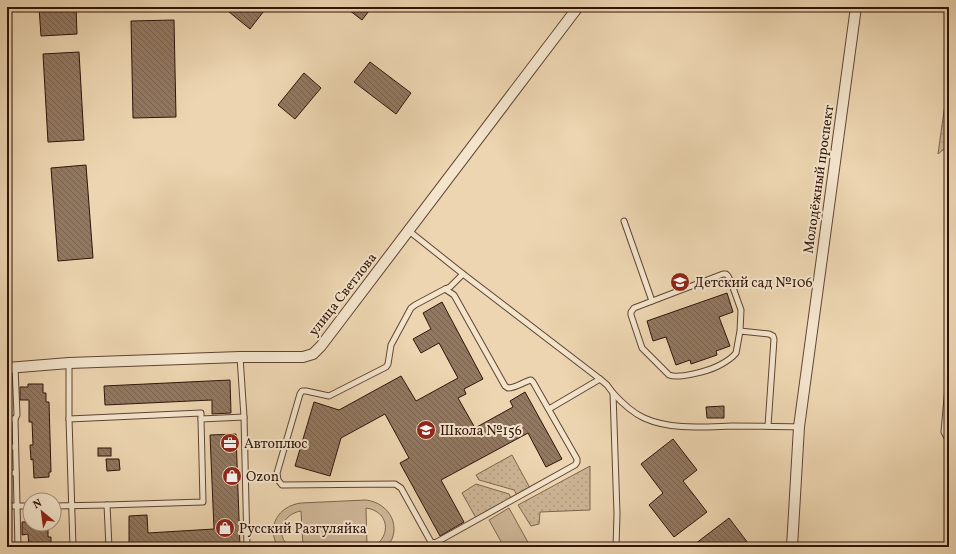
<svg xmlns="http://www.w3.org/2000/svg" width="956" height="554" font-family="Vollkorn,serif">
  <defs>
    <pattern id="green-dots" width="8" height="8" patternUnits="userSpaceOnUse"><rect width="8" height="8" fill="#ccb494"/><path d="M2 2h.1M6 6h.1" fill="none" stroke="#b09a7e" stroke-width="1.8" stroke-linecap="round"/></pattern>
    <pattern id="building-back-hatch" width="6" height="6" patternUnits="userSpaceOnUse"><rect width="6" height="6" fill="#927860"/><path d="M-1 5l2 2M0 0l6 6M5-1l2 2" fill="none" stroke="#78614d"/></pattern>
  </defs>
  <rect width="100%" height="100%" fill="#ecd5b0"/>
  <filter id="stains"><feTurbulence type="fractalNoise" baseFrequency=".005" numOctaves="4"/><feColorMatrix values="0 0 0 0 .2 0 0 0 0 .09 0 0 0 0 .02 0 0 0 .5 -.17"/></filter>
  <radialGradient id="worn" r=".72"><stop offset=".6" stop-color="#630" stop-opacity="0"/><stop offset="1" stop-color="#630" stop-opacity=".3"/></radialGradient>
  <g fill="url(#green-dots)" stroke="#7e644e">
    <path d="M949 75V145L938 154Z"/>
    <path d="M512 455 530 488 517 495 514 490 479 480 476 475Z"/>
    <path d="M590 466V510L540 512 539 524 531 526 518 505Z"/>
    <path d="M476 484 509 494 511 498 476 518 462 493Z"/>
  </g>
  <g fill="#ccb494" stroke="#7e644e">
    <path d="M366 500C390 503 403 528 387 547H373C392 536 389 511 366 508L367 547H303L301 511C282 514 274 535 290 547H278C266 527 278 506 301 503Z"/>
    <path d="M509 508 530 546 528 547H504L489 520Z"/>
  </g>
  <g fill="url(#building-back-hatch)" stroke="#301409">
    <path d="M39 7H76L77 34 41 36Z"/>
    <path d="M223 7H267L250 29Z"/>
    <path d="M345 7H372L362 20Z"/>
    <path d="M174 20 176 117 133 118 131 21Z"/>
    <path d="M79 52 84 140 48 142 43 54Z"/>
    <path d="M370 62 411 93 396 114 354 82Z"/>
    <path d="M304 73 321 88 295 119 278 105Z"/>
    <path d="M86 165 93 258 58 261 51 168Z"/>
    <path d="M727 293 733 312 719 317 730 346 716 351 717 355 691 364 690 360 676 365 666 337 653 341 647 321Z"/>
    <path d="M442 302 483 379 464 389 466 394 458 398 475 428 513 407 510 401 525 392 562 459 546 467 528 433 441 480 464 522 440 536 400 463 409 458 385 414 341 438 330 476 295 466 314 402 339 410 401 376 416 401 458 378 439 343 421 353 413 339 431 329 423 313Z"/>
    <path d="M230 380 231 413 212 414V400L105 405 104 386Z"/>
    <path d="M28 384H43V393H46V402H49L51 472H49V477L34 478 33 459 31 460 30 445H33L32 422H29V400H20V387H28Z"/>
    <path d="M724 406V418H707L706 407Z"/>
    <path d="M236 434 240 547H129V516L147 515 148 533 214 529 210 435Z"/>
    <path d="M673 439 697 470 683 481 707 512 674 537 649 505 663 493 641 464Z"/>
    <rect x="98" y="448" width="13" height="8"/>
    <path d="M106 459H119L120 470 107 471Z"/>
    <path d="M729 518 751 547H691Z"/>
    <path d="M22 522H30V524H46V528H48V537H51V547H29L28 534 22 535Z"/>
  </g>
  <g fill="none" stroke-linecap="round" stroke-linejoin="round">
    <g stroke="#5f4433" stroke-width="7">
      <g id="service">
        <path d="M624 221 652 301"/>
        <path d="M409 231 463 274 600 379 607 385 613 393 617 514 616 547"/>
        <path d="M445 289 454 295 505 386 508 388C516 388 523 382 531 380L533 382 577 459V462L575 465 435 543 431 542 401 488 395 484 282 485 278 480 277 473 300 394 302 391H306L329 396 386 367 388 364 391 345 411 308 415 305 445 289 450 287 463 274"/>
        <path d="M740 331 736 353C732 358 724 363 718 366 708 371 679 379 669 375L642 348 631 315V312L634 308 723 274H726L728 276 731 282 741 310 740 331 769 334 773 336 774 339 768 426"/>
        <path d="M240 357 244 417 247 547"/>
        <path d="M69 363V419L73 547"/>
        <path d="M949 375 944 432 947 438H949"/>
        <path d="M613 393C622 403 631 412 644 418 671 430 702 427 731 426 754 426 776 426 799 427"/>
        <path d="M549 409 600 379"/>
        <path d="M7 419H15L18 547"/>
        <path d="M15 419 17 415 15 367"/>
        <path d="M69 419 201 413V419"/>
        <path d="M7 447H15"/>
        <path d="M7 473H16"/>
        <path d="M7 506H30"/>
        <path d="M54 506 107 505"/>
        <path d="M109 547 107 505 203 502 201 419 244 417"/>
      </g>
    </g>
    <g stroke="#5f4433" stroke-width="12">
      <g id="minor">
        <path d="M7 368 69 363 240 357H303L313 354 321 346 578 7"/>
        <path d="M792 547 799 427 856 7"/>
      </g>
    </g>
    <use href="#service" stroke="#f3e4cc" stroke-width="5"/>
    <use href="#minor" stroke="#f3e4cc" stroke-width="10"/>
  </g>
  <defs>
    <g id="school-disc" transform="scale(1)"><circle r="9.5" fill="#8f2418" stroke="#f3e4cc"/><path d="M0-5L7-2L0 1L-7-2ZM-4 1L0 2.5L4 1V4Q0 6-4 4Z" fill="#fff"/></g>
    <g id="office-disc" transform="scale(1)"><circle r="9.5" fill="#8f2418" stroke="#f3e4cc"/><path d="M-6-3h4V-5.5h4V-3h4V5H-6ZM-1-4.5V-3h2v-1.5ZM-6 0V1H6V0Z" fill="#fff"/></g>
    <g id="shop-disc" transform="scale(1)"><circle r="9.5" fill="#8f2418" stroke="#f3e4cc"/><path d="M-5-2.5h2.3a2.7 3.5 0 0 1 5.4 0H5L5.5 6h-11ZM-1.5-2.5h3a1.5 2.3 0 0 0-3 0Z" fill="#fff"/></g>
  </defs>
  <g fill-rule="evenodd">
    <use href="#school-disc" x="680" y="282"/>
    <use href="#school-disc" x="426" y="430"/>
    <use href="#office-disc" x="230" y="443"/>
    <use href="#shop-disc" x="232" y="476"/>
    <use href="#shop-disc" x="225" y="528"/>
  </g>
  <g text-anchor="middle" stroke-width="4" stroke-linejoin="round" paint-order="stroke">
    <g font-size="14" fill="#301409" stroke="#f3e4cc">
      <text transform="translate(818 179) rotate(-82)" y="5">Молодёжный проспект</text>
      <text transform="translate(342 294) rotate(-52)" y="5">улица Светлова</text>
    </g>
    <g font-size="14" fill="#301409" stroke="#f3e4cc" text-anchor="start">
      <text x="694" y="287">Детский сад №106</text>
      <text x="440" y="435">Школа №156</text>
      <text x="244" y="448">Автоплюс</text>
      <text x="246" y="481">Ozon</text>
      <text x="239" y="533">Русский Разгуляйка</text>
    </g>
  </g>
  <rect width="956" height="554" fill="none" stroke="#ecd5b0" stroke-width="24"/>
  <rect x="8" y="8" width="940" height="538" fill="none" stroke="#301409" stroke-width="2"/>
  <rect x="12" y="12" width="932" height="530" fill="none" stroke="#301409"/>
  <g transform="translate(42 512) rotate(331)"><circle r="19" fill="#f3e4cc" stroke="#a5917e"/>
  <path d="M0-3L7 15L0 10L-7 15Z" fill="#8f2418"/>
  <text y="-6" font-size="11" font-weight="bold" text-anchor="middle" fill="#301409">N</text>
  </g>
  <rect width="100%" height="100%" filter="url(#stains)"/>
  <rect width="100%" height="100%" fill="url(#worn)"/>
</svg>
